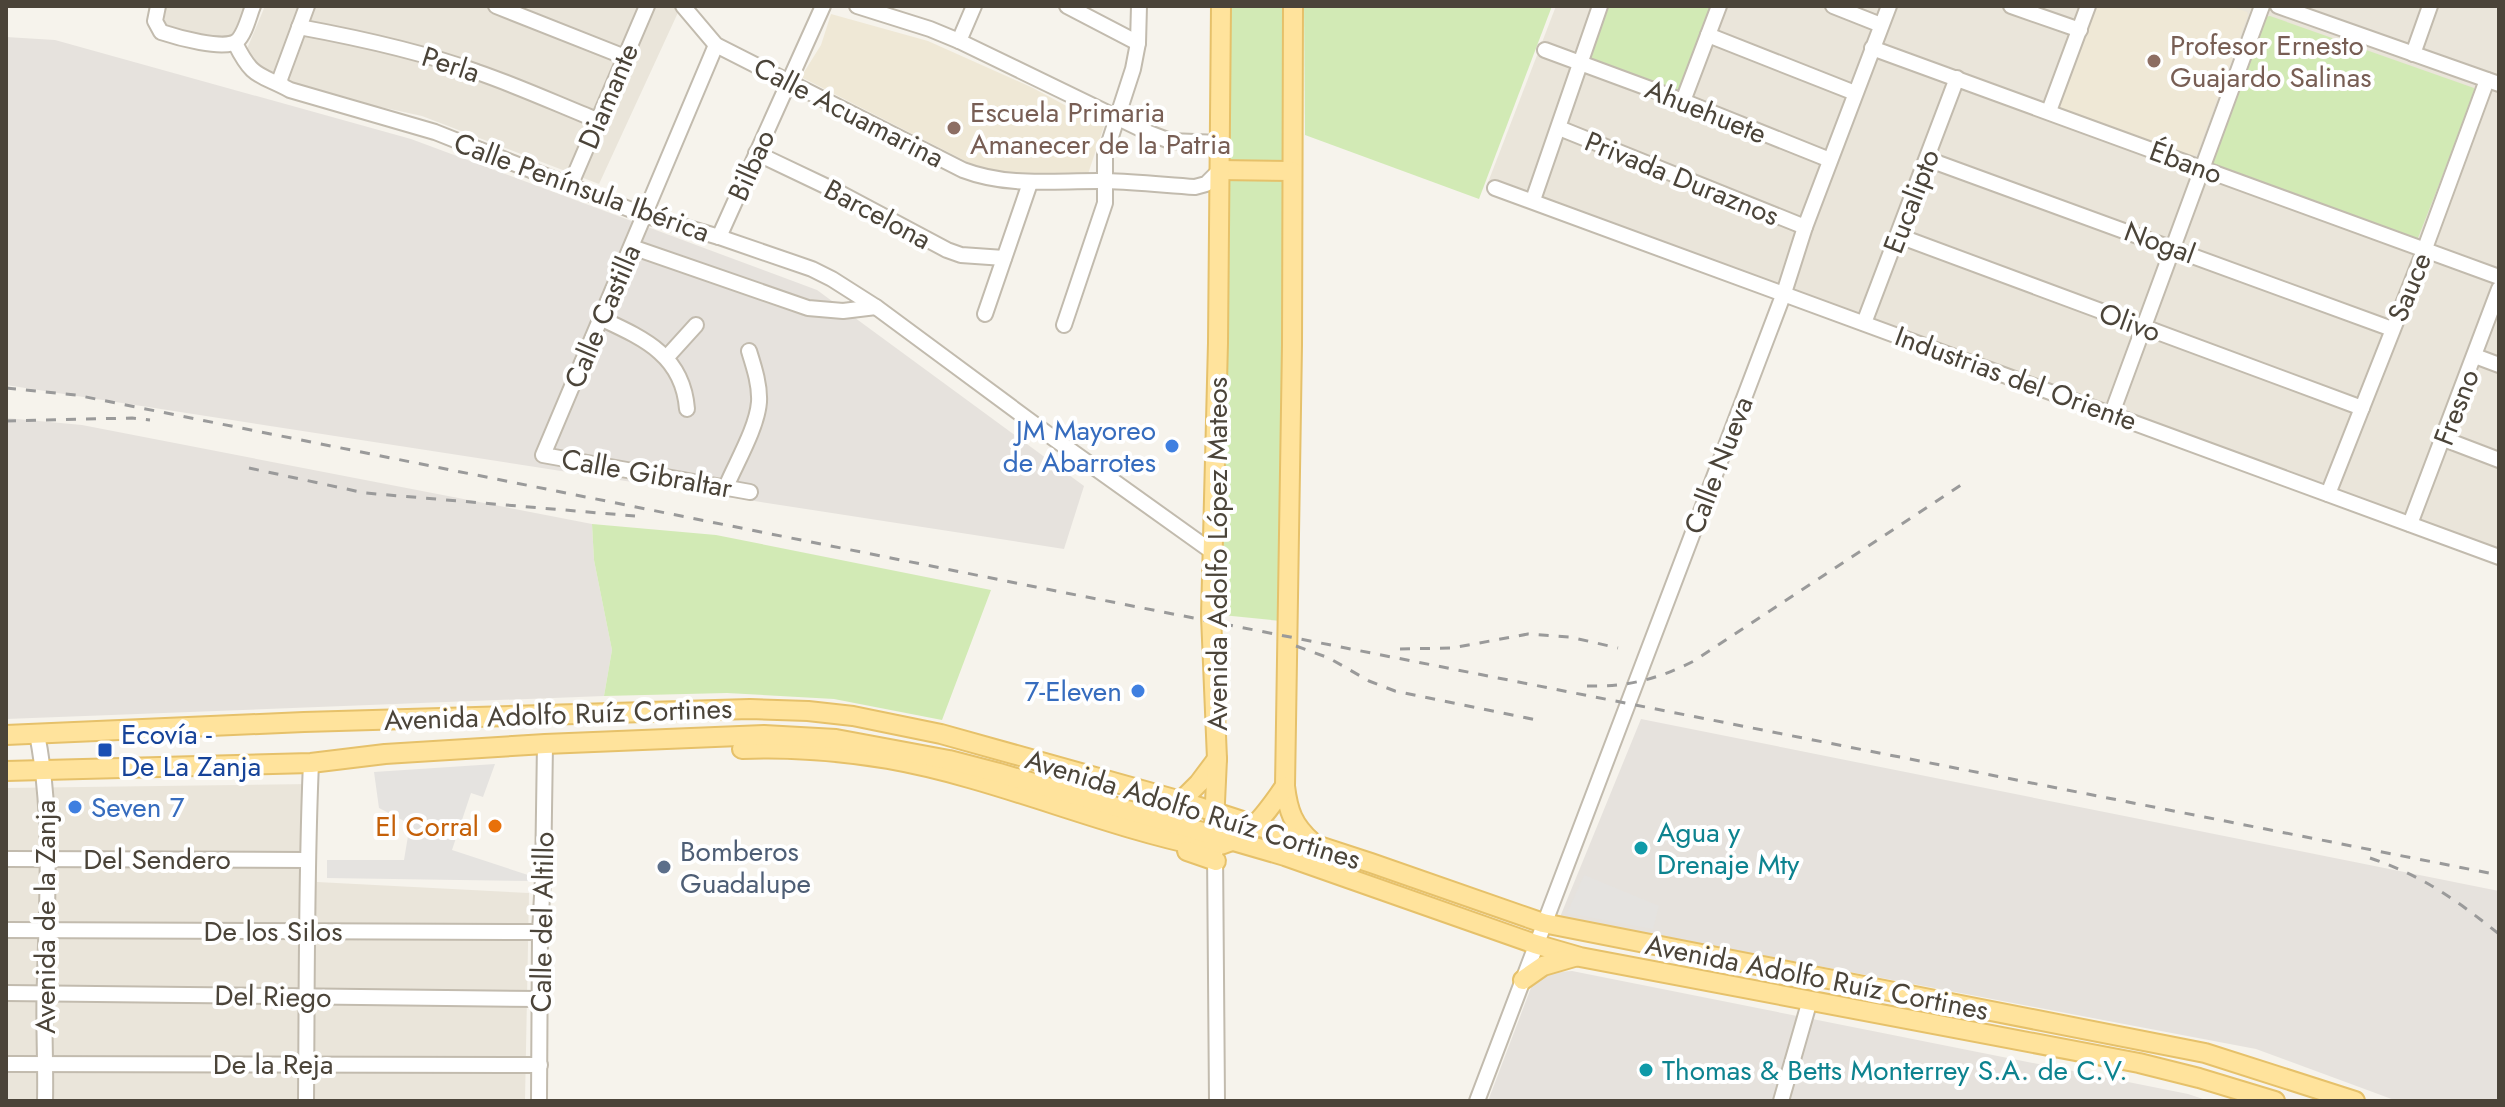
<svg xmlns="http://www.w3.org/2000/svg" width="2505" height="1107" font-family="Jost,sans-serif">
  <rect width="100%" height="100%" fill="#f6f3ec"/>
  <g fill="#eae5da">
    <path d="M166 6H245L231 39 164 28Z"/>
    <path d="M265 6H681L599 184 422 116 266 82 244 56Z"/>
    <path d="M1556 6H2499V561L1487 185Z"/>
    <path d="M313 784 317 882 529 893 525 1101H6V788Z"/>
  </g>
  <g fill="#e6e2dd">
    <path d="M6 37 55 40 411 139 817 290 1084 486 1064 549 6 385Z"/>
    <path d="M6 418 82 425 592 524 594 560 612 650 604 696 6 719Z"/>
    <path d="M1641 719 2499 891V1101H2397L2256 1049 1560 917Z"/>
    <path d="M1572 971 2188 1094 2209 1101H1488L1532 985 1543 973Z"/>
  </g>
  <g fill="#efe8d6">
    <path d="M2097 6H2230L2247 12 2248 15 2197 154 2190 157 2061 110 2060 106Z"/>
    <path d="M831 14 928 41 1031 87 1104 126 1088 174H994L981 169 801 77 821 45Z"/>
  </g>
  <g fill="#d2eab5">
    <path d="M1228 6H1287L1286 162 1227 160Z"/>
    <path d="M1304 6H1552L1479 199 1305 135Z"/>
    <path d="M1604 6H1712L1680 92 1674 94 1589 60 1587 53Z"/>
    <path d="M2270 16 2474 88 2475 93 2416 243 2210 165 2264 17Z"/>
    <path d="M1228 174 1285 178 1281 621 1222 615Z"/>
    <path d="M592 524 716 535 991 590 942 720 834 699 727 693 604 696 612 650 594 560Z"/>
  </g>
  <g fill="#e5e3e0">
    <path d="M495 764 483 797 471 793 452 850 531 876V881L327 878V860H404L410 824 379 808 374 772Z"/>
    <path d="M1584 875 1659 906 1653 929 1567 913Z"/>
  </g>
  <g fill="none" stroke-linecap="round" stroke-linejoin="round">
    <g stroke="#c2bbae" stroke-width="18">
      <g id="minor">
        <path d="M158 6 155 21 161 32C176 37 225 51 237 41 245 34 249 16 253 6"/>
        <path d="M496 6 625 57"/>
        <path d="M683 6 716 45 963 170C1010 188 1058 180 1106 181 1136 182 1165 185 1195 187L1206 184 1220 170"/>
        <path d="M857 6 930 29 959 41 1149 133 1170 141 1220 143"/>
        <path d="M1067 6 1138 43"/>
        <path d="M1833 6 1881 25"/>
        <path d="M2011 6 2080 30"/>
        <path d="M2278 6 2499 84"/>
        <path d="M299 27C359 38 420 51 477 72 518 86 557 104 597 120"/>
        <path d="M1708 35 1855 93"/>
        <path d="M959 41 974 6"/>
        <path d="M235 43C253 79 258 73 290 90L435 132 644 215 719 237 812 269 832 279 876 307 1049 435 1214 553"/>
        <path d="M716 45 543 455 750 492"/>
        <path d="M1872 48 2499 277"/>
        <path d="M1545 50 1683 101 1830 160"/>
        <path d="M2413 54 2430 6"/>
        <path d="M281 84 280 79 307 6"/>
        <path d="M1683 101 1719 6"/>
        <path d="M2049 111 2088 6"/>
        <path d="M1559 128 1805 227"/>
        <path d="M756 153 838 192 947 250 961 255 1004 258"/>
        <path d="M1927 159 2392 329"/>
        <path d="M570 186 647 6"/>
        <path d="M1495 188 2499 557"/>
        <path d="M1533 200 1600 6"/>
        <path d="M1899 236 2362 408"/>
        <path d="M719 237 823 6"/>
        <path d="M632 247 808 308 843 311 876 307"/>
        <path d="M985 314 1030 183"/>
        <path d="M602 319C645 339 683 356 687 409"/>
        <path d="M1864 323 1957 78"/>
        <path d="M1064 325 1105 203V155L1133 69 1138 43 1139 6"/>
        <path d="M2475 356 2499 365"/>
        <path d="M667 357 696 325"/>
        <path d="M2112 413 2262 6"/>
        <path d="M2444 439 2499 460"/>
        <path d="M726 487C736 463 757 428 759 402 760 385 754 367 749 351"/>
        <path d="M2328 494 2424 251 2487 80"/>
        <path d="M2410 524 2499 289"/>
        <path d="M37 734C53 815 47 897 45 979 43 1019 46 1060 45 1101"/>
        <path d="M1215 851 1217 1101"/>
        <path d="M6 859 307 860"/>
        <path d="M6 930 540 932"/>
        <path d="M6 993 540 999"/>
        <path d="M6 1064 540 1065"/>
        <path d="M306 1101C307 988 306 876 311 763"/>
        <path d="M539 1101 540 932 543 878 545 744"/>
        <path d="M1477 1101 1784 293 1805 227 1889 6"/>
        <path d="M1781 1101 1810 1000"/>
      </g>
    </g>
    <g stroke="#e6c16a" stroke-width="22">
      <g id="major">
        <path d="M1293 6 1292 345 1285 786C1288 811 1293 825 1312 842"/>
        <path d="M1220 170 1292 171"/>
        <path d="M6 735 304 722 750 709 808 711 853 716 941 734 1181 801 1371 863 1543 923 2205 1053 2355 1101"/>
        <path d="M742 749C790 747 841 751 888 759 996 778 1098 825 1205 847 1245 846 1265 815 1285 786"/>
        <path d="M6 771 311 763 385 754 545 744 764 735 836 739 949 760 999 773 1285 856 1535 944 1580 957 2139 1063 2199 1078 2275 1101"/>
        <path d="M1181 801 1199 783 1217 759"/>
        <path d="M1214 824 1217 759 1211 616 1218 343 1221 6"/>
        <path d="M1187 851 1216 861"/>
        <path d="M1523 980 1543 966 1574 957"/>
      </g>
    </g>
    <use href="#minor" stroke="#fff" stroke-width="14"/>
    <use href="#major" stroke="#ffe39c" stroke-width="18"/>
    <g stroke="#9a9a9a" stroke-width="3" stroke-dasharray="10 10" stroke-linecap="butt">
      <path d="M6 388 76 395 1036 587 2499 875"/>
      <path d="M6 421 132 418 150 420"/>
      <path d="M249 468 365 493 635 516"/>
      <path d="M1296 646 1329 658 1369 681 1395 691 1537 720"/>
      <path d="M1400 649 1452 648 1528 634 1570 637 1618 648"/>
      <path d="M1587 686C1628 687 1658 679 1694 661L1961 485"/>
      <path d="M2370 858C2423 876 2455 899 2499 934"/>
    </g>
  </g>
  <g fill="#8d6e63" stroke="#fff" stroke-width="3">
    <circle cx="2154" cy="61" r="8"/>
    <circle cx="954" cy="128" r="8"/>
  </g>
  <g fill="#3f7fe0" stroke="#fff" stroke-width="3">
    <circle cx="1172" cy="446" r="8"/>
    <circle cx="1138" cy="691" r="8"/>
    <circle cx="75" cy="807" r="8"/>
  </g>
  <rect fill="#1a4fb4" stroke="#fff" stroke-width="3" x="97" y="742" width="16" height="16" rx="4"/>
  <circle fill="#e8710a" stroke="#fff" stroke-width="3" cx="495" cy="826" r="8"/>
  <g fill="#0f9aa8" stroke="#fff" stroke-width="3">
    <circle cx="1641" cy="848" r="8"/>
    <circle cx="1646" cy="1070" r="8"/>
  </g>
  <circle fill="#5c6f8a" stroke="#fff" stroke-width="3" cx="664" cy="867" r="8"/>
  <g text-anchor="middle" stroke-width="8" stroke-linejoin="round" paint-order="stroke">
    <g font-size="28" fill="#785e54" stroke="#fff" text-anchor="start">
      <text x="2170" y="55">Profesor Ernesto<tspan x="2170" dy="32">Guajardo Salinas</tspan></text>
      <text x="970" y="122">Escuela Primaria<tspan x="970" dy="32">Amanecer de la Patria</tspan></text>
    </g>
    <g font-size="28" fill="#4b4439" stroke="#fff">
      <text transform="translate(451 64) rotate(18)" y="10">Perla</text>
      <text transform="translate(608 96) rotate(-67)" y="10">Diamante</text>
      <text transform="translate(1706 111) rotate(22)" y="10">Ahuehuete</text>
      <text transform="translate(849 112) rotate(27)" y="10">Calle Acuamarina</text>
      <text transform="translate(2186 162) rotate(20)" y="10">Ébano</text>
      <text transform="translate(751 165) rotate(-66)" y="10">Bilbao</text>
      <text transform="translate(1682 178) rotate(22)" y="10">Privada Duraznos</text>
      <text transform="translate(582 187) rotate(20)" y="10">Calle Península Ibérica</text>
      <text transform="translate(1911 201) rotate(-69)" y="10">Eucalipto</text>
      <text transform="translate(878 214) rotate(28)" y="10">Barcelona</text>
      <text transform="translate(2160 242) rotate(20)" y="10">Nogal</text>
      <text transform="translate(2409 287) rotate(-68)" y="10">Sauce</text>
      <text transform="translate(602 316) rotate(-67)" y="10">Calle Castilla</text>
      <text transform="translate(2130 322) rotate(20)" y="10">Olivo</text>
      <text transform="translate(2016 378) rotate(20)" y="10">Industrias del Oriente</text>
      <text transform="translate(2456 407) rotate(-69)" y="10">Fresno</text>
      <text transform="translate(1718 465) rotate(-69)" y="10">Calle Nueva</text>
      <text transform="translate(647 473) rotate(10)" y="10">Calle Gibraltar</text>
      <text transform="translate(1217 554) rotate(-90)" y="10">Avenida Adolfo López Mateos</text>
      <text transform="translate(558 714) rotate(-2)" y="10">Avenida Adolfo Ruíz Cortines</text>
      <text transform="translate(1193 809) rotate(17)" y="10">Avenida Adolfo Ruíz Cortines</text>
      <text x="157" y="869">Del Sendero</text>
      <text transform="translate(45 917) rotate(-90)" y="10">Avenida de la Zanja</text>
      <text transform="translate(542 922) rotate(-89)" y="10">Calle del Altillo</text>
      <text x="273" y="941">De los Silos</text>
      <text transform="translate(1817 977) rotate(11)" y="10">Avenida Adolfo Ruíz Cortines</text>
      <text transform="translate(273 996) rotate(1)" y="10">Del Riego</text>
      <text x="273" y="1074">De la Reja</text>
    </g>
    <g font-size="28" fill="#366cbe" stroke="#fff" text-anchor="end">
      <text x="1156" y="440">JM Mayoreo<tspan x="1156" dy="32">de Abarrotes</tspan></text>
      <text x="1122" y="701">7-Eleven</text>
      <text x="91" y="817" text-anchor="start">Seven 7</text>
    </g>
    <g font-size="28" fill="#164399" stroke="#fff" text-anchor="start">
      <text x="121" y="744">Ecovía -<tspan x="121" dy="32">De La Zanja</tspan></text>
    </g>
    <g font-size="28" fill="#c56008" stroke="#fff" text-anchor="end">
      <text x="479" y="836">El Corral</text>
    </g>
    <g font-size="28" fill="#0d838f" stroke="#fff" text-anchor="start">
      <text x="1657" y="842">Agua y<tspan x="1657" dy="32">Drenaje Mty</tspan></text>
      <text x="1662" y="1080">Thomas &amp; Betts Monterrey S.A. de C.V.</text>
    </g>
    <g font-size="28" fill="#4e5e75" stroke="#fff" text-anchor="start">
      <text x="680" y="861">Bomberos<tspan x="680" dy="32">Guadalupe</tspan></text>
    </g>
  </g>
  <rect width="2505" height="1107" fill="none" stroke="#4b4439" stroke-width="16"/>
</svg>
